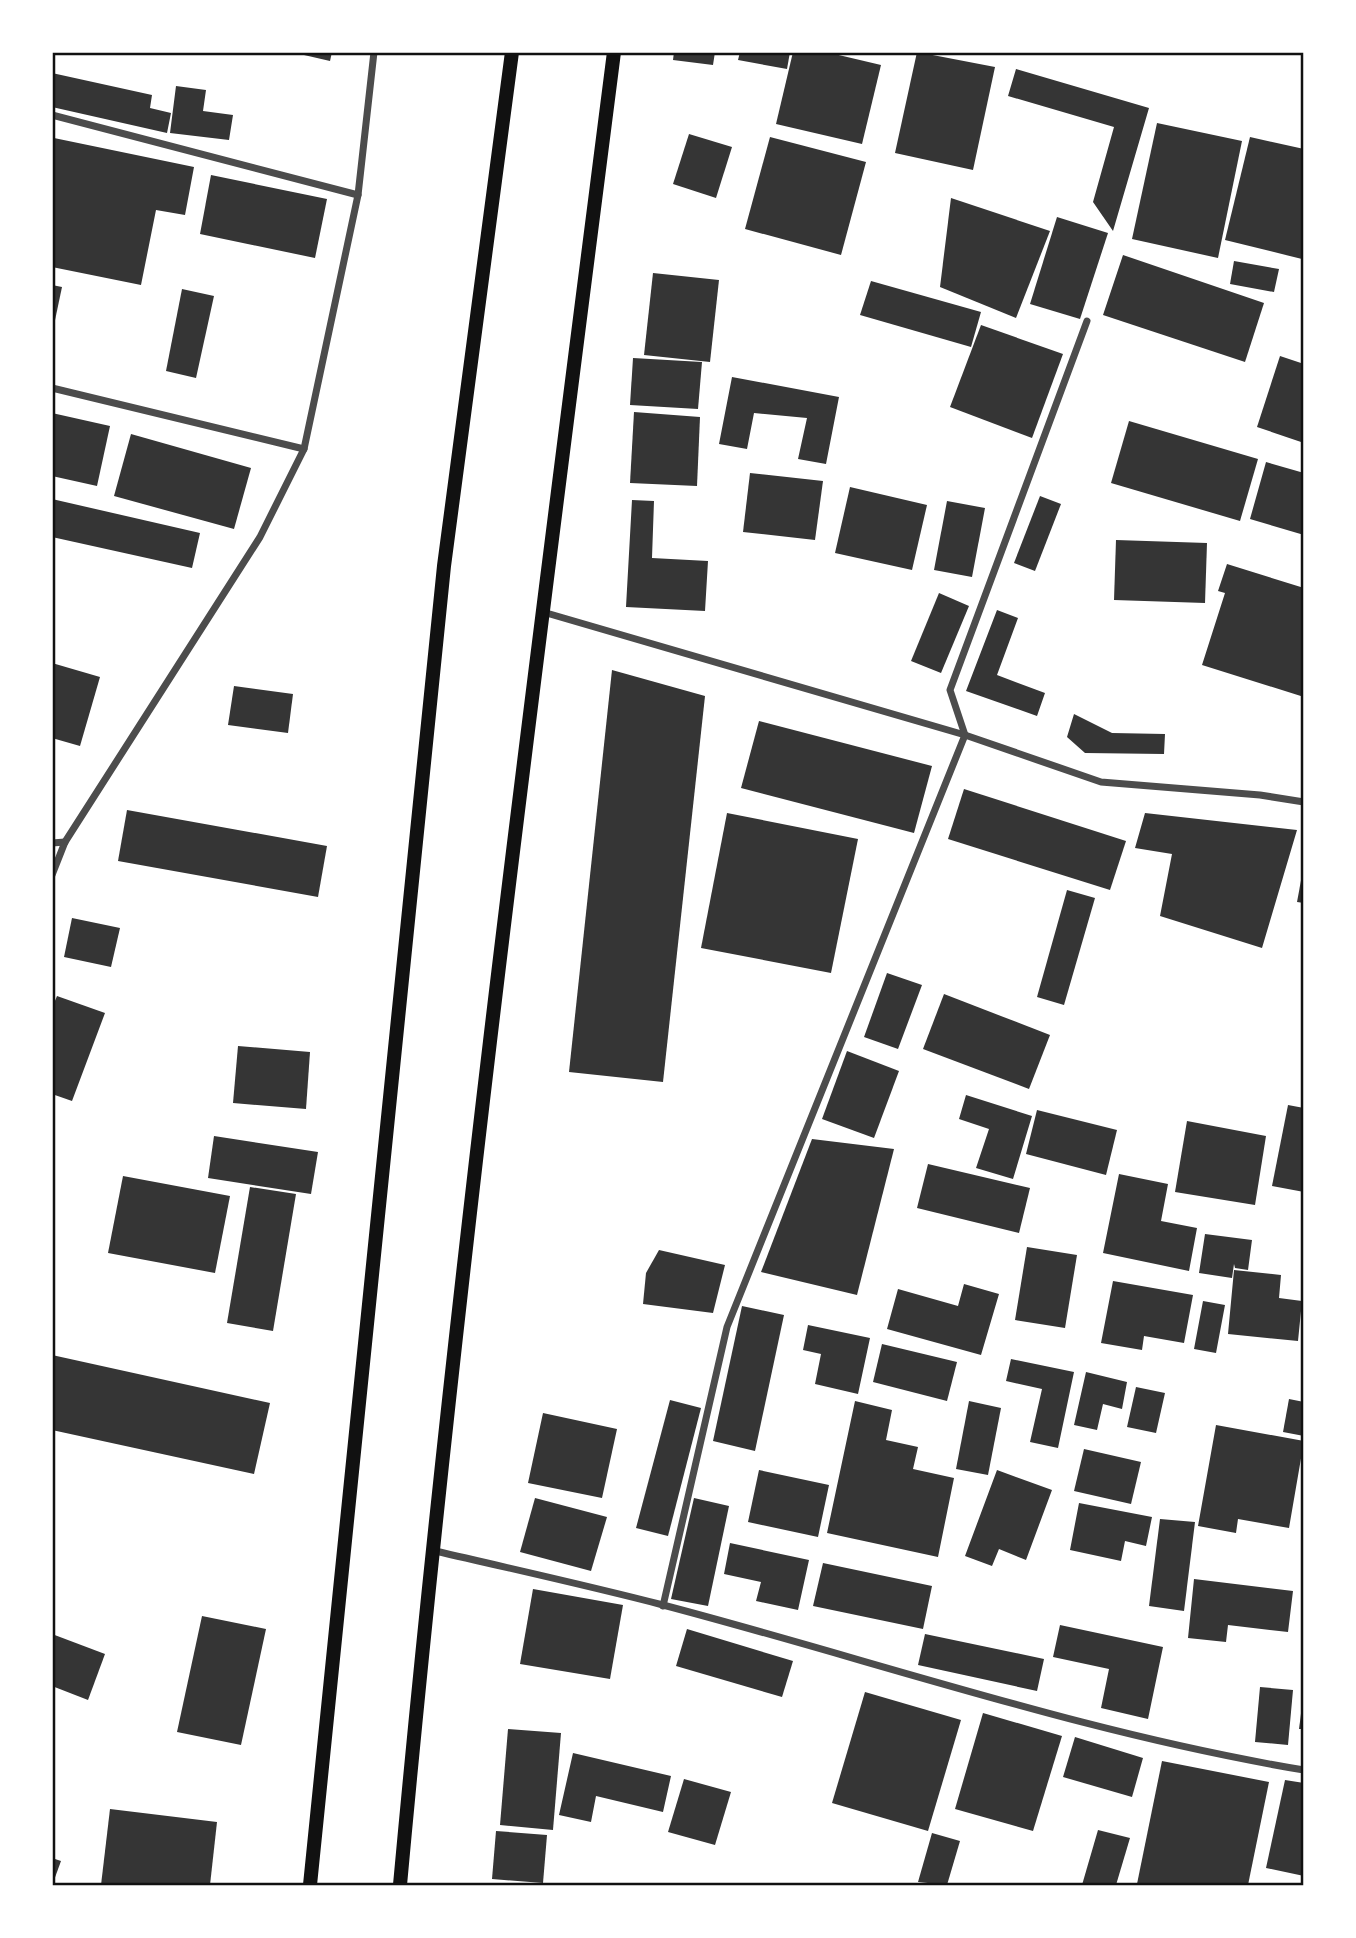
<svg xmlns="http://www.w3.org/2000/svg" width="1356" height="1938" font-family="'PT Sans Narrow',sans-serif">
  <rect width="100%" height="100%" fill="#fff"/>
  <g fill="#353535">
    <path d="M291 52H332L330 61Z"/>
    <path d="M674 52H715L713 65 673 60Z"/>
    <path d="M740 52H790L787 69 738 60Z"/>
    <path d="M793 52H826L881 65 862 144 776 124Z"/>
    <path d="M917 52 995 67 973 170 895 153Z"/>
    <path d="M1016 69 1149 108 1113 231 1093 202 1114 127 1008 96Z"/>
    <path d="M52 73 152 95 150 108 171 113 167 133 52 107Z"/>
    <path d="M176 86 206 90 203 111 233 115 229 140 170 133Z"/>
    <path d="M1157 123 1242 141 1218 258 1132 239Z"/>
    <path d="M689 134 732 147 716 198 673 184Z"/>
    <path d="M770 137 866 162 841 255 745 229Z"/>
    <path d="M1250 137 1304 149 1302 259 1225 240Z"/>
    <path d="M54 138 194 167 185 215 156 210 141 285 52 267Z"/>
    <path d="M211 175 327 199 315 258 200 234Z"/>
    <path d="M951 198 1050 231 1016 318 940 287Z"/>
    <path d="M1057 217 1108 233 1080 319 1030 304Z"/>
    <path d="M1123 255 1264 303 1245 362 1103 315Z"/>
    <path d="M1234 261 1279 269 1274 292 1230 284Z"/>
    <path d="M653 273 719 280 710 362 644 355Z"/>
    <path d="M871 281 981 312 971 347 860 315Z"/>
    <path d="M52 285 62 287 54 325H52Z"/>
    <path d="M182 289 214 296 196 378 166 371Z"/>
    <path d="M981 325 1063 354 1032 438 950 407Z"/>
    <path d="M1280 356 1304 364V443L1257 427Z"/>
    <path d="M633 358 702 362 698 409 630 405Z"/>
    <path d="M732 377 839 397 826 464 798 459 807 418 754 413 747 449 719 444Z"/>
    <path d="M634 412 700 417 697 486 630 483Z"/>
    <path d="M52 413 110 426 97 486 52 476Z"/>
    <path d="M1129 421 1258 459 1240 521 1111 483Z"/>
    <path d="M131 434 251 468 234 529 114 496Z"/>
    <path d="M1266 462 1304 473V535L1250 519Z"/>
    <path d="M750 473 823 481 815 540 743 532Z"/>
    <path d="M850 487 927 505 912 570 835 553Z"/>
    <path d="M1040 496 1061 504 1035 571 1014 563Z"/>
    <path d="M52 499 200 533 192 568 52 537Z"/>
    <path d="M632 500 654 501 652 558 708 561 705 611 626 607Z"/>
    <path d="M947 501 985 508 972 577 934 570Z"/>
    <path d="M1116 540 1207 543 1205 603 1114 600Z"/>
    <path d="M1227 564 1304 588V697L1202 665 1225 593 1218 591Z"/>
    <path d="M939 593 969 606 941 673 911 661Z"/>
    <path d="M997 610 1018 618 997 675 1045 693 1037 716 966 691Z"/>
    <path d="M52 663 100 677 80 746 52 738Z"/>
    <path d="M612 670 705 696 663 1082 569 1072Z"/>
    <path d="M234 686 293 694 288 733 228 725Z"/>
    <path d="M1074 714 1112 733 1165 734 1164 754 1085 753 1067 737Z"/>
    <path d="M759 721 932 766 914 833 741 788Z"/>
    <path d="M964 789 1126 841 1110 890 948 839Z"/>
    <path d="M127 810 327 846 318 897 118 861Z"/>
    <path d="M727 813 858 839 831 973 701 948Z"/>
    <path d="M1145 813 1297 830 1262 948 1160 916 1172 854 1135 848Z"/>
    <path d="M1302 875H1304V903L1297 902Z"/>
    <path d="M1067 890 1095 898 1064 1005 1037 997Z"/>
    <path d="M72 918 120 928 111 967 64 957Z"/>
    <path d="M887 973 922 985 898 1049 864 1037Z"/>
    <path d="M944 994 1050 1035 1029 1089 923 1049Z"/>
    <path d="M57 996 105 1013 72 1101 52 1094V1008Z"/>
    <path d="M238 1046 310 1052 306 1109 233 1103Z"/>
    <path d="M847 1051 899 1071 874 1138 822 1119Z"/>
    <path d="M966 1095 1032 1116 1013 1179 976 1168 989 1129 959 1119Z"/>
    <path d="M1288 1105 1304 1108V1192L1272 1186Z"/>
    <path d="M1037 1110 1117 1130 1106 1175 1026 1154Z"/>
    <path d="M1187 1121 1266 1136 1255 1205 1175 1192Z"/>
    <path d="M214 1136 318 1152 311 1194 208 1178Z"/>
    <path d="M812 1139 894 1149 857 1295 761 1272Z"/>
    <path d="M928 1164 1030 1188 1019 1233 917 1208Z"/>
    <path d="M1119 1174 1168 1184 1161 1221 1197 1228 1189 1271 1103 1253Z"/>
    <path d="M123 1176 230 1196 215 1273 108 1253Z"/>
    <path d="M250 1187 296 1194 273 1331 227 1323Z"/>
    <path d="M1205 1234 1252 1240 1248 1270 1235 1268 1234 1264 1232 1278 1199 1273Z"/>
    <path d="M1027 1247 1077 1255 1065 1328 1015 1320Z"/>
    <path d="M659 1250 725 1265 713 1313 643 1304 646 1273Z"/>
    <path d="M1234 1270 1281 1275 1279 1298 1302 1301 1298 1341 1228 1334Z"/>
    <path d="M1113 1281 1193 1295 1184 1343 1144 1336 1142 1350 1101 1343Z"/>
    <path d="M964 1284 999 1294 981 1355 887 1329 898 1289 958 1306Z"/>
    <path d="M1203 1301 1225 1305 1216 1353 1194 1349Z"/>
    <path d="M742 1306 784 1315 755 1451 713 1441Z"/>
    <path d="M808 1325 870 1338 858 1394 815 1384 821 1354 803 1350Z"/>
    <path d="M882 1344 957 1362 947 1401 873 1382Z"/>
    <path d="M52 1355 270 1403 254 1474 52 1430Z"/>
    <path d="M1011 1359 1074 1372 1058 1448 1030 1442 1042 1389 1006 1381Z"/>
    <path d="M1086 1372 1127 1382 1122 1409 1103 1404 1097 1430 1074 1425Z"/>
    <path d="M1136 1387 1165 1393 1156 1433 1127 1427Z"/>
    <path d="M1289 1399 1304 1402V1436L1283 1432Z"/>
    <path d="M670 1400 701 1408 668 1536 636 1528Z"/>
    <path d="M855 1401 892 1410 886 1440 918 1447 913 1469 954 1478 938 1557 827 1533Z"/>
    <path d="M969 1401 1001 1408 988 1475 956 1469Z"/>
    <path d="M543 1413 617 1429 602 1498 528 1483Z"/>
    <path d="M1216 1425 1304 1441 1289 1528 1238 1519 1236 1533 1198 1526Z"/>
    <path d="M1084 1449 1141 1462 1131 1504 1074 1491Z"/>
    <path d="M759 1470 829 1485 818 1537 748 1522Z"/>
    <path d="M997 1470 1052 1490 1026 1560 999 1549 992 1566 965 1556Z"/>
    <path d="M535 1498 607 1517 591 1571 520 1552Z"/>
    <path d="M694 1498 729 1506 708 1606 671 1599Z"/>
    <path d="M1079 1503 1152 1517 1146 1546 1125 1541 1121 1561 1070 1550Z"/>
    <path d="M1160 1519 1195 1522 1184 1611 1149 1606Z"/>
    <path d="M730 1543 809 1560 798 1610 756 1601 761 1582 724 1574Z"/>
    <path d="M823 1563 932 1586 923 1629 813 1606Z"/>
    <path d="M1194 1579 1293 1591 1288 1632 1228 1625 1226 1642 1188 1638Z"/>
    <path d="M533 1589 623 1605 610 1679 520 1664Z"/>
    <path d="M202 1616 266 1629 241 1745 177 1732Z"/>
    <path d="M1060 1625 1163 1647 1148 1719 1101 1708 1109 1669 1053 1657Z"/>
    <path d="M687 1629 793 1661 782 1697 676 1666Z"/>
    <path d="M52 1634 105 1654 88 1700 52 1686Z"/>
    <path d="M925 1634 1044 1659 1037 1691 918 1665Z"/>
    <path d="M1260 1687 1293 1690 1288 1745 1255 1742Z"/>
    <path d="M865 1692 961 1720 928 1831 832 1803Z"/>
    <path d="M1302 1706H1304V1729H1299Z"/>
    <path d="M983 1713 1062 1736 1033 1831 955 1809Z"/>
    <path d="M508 1729 561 1733 553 1830 500 1825Z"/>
    <path d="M1075 1737 1143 1758 1132 1797 1063 1777Z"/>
    <path d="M573 1753 671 1776 663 1812 596 1796 591 1822 559 1815Z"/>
    <path d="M1162 1761 1269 1782 1248 1885 1137 1884Z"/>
    <path d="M684 1779 731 1792 715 1845 668 1832Z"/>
    <path d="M1285 1780 1304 1783V1876L1266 1868Z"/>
    <path d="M110 1809 217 1822 210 1885H101Z"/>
    <path d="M1098 1830 1130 1838 1116 1885H1082Z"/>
    <path d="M496 1831 547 1835 543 1883 492 1879Z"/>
    <path d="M932 1833 960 1841 947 1885 918 1882Z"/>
    <path d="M52 1858 61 1861 53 1883H52Z"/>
  </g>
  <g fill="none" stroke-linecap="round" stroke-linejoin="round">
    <g stroke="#4c4c4c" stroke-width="7">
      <path d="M52 115 358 195"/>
      <path d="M52 388 304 449"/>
      <path d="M543 612 965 735 1101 782 1260 795 1304 802"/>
      <path d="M52 843 65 842"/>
      <path d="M52 875 65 842 260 537 304 449 358 195 374 52"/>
      <path d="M431 1550C508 1568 586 1585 663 1605 876 1661 1086 1734 1304 1770"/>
      <path d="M663 1606 727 1327 965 735 950 690 1087 321"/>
    </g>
    <g stroke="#111" stroke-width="14">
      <path d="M310 1885 444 566 512 52"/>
      <path d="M400 1885C456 1273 536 663 614 52"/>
    </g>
  </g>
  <rect width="1356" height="1938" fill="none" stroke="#ffffff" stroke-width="108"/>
  <rect x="54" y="54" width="1248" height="1830" fill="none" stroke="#111" stroke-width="2.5"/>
</svg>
